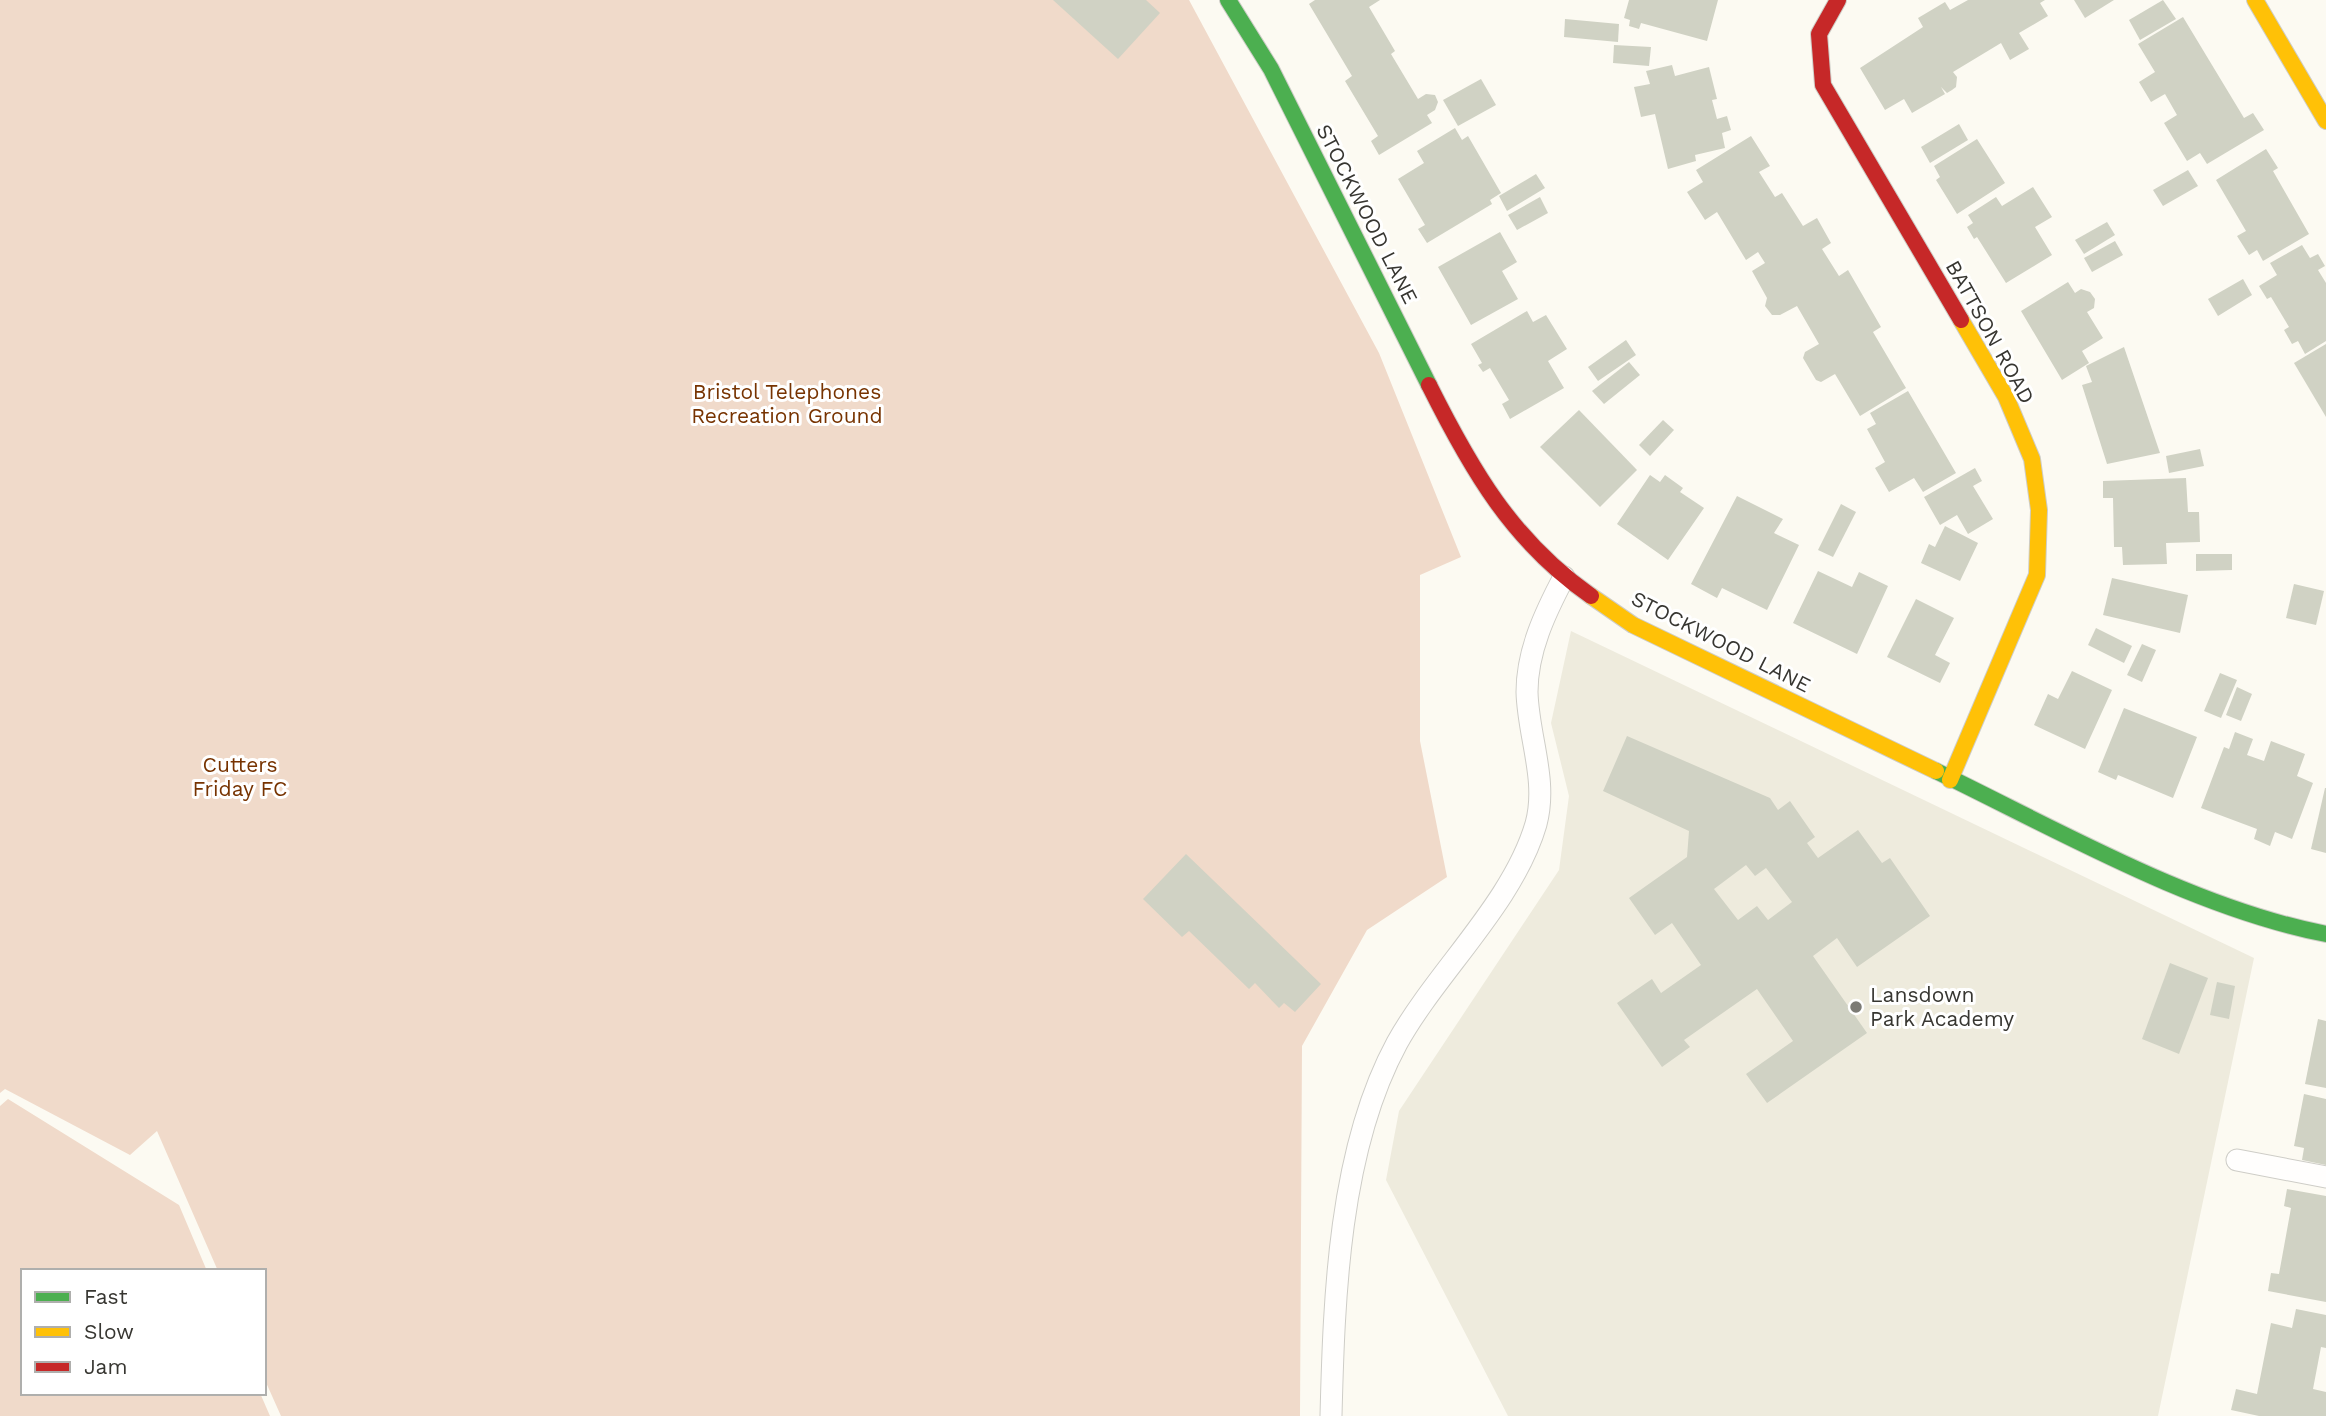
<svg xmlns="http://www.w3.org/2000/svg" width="2326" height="1416" font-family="'Work Sans',sans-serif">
  <rect width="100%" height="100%" fill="#fcfaf2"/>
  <path fill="#eeebdd" d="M1571 631 2254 958 2158 1416H1508L1386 1180 1399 1111 1559 870 1569 796 1551 723Z"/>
  <g fill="#f0daca">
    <path d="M0 0H1189L1379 353 1461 557 1420 575V741L1447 877 1367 930 1302 1046 1300 1416H281L264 1378V1271H218L157 1131 130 1155 5 1089 0 1093Z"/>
    <path d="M8 1099 179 1205 207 1271H23V1393H260L270 1416H0V1106Z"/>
  </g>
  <g fill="#d0d2c4" fill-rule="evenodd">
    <path d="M1053 0H1146L1160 13 1118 59Z"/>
    <path d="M1315 0H1380L1369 7 1395 51 1391 54 1418 99 1426 94 1435 95 1438 102 1435 110 1427 115 1432 123 1379 155 1371 141 1378 136 1345 81 1352 76 1309 4Z"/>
    <path d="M1629 0H1718L1707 41 1641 23 1639 29 1629 26 1630 20 1624 18Z"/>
    <path d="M1968 0H2045L2040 3 2048 16 2019 33 2029 49 2010 60 2001 43 1953 72 1957 77 1956 87 1952 90 1947 93 1941 87 1945 94 1912 113 1904 99 1885 110 1860 68 1923 27 1918 18 1945 2 1950 10Z"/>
    <path d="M2074 0H2114L2085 18Z"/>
    <path d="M2163 0 2176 19 2140 40 2129 20Z"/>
    <path d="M2183 17 2244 118 2253 113 2264 130 2207 164 2200 153 2187 161 2164 123 2177 115 2165 94 2151 102 2139 82 2155 72 2138 44Z"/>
    <path d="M1565 19 1619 24 1618 42 1564 37Z"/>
    <path d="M1614 45 1651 47 1649 66 1613 63Z"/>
    <path d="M1672 65 1675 76 1709 67 1717 99 1712 100 1717 119 1727 116 1731 130 1722 133 1725 148 1695 155 1696 161 1668 169 1655 114 1641 117 1634 87 1650 84 1646 71Z"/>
    <path d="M1481 79 1496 105 1458 126 1443 100Z"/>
    <path d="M1959 124 1968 140 1930 163 1921 147Z"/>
    <path d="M1455 128 1462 140 1468 136 1501 193 1490 200 1492 204 1427 243 1418 229 1425 225 1398 179 1424 163 1417 151Z"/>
    <path d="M1751 136 1770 166 1759 172 1775 197 1782 193 1803 226 1817 218 1831 243 1822 249 1839 276 1848 270 1881 327 1873 332 1906 388 1860 416 1835 374 1821 382 1816 380 1803 358 1805 352 1819 344 1797 306 1780 315H1772L1765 306 1767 298 1752 271 1765 263 1758 252 1746 260 1717 212 1705 220 1687 192 1703 182 1696 170Z"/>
    <path d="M1977 139 2005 183 1957 214 1936 180 1940 177 1934 166Z"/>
    <path d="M2266 149 2278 168 2273 171 2309 234 2263 261 2257 250 2249 255 2237 236 2246 231 2216 180Z"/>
    <path d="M2188 170 2198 186 2163 206 2153 190Z"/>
    <path d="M1536 174 1545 188 1507 211 1499 196Z"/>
    <path d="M2033 187 2052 217 2035 227 2052 255 2006 283 1977 237 1974 239 1967 227 1973 223 1968 215 1996 197 2002 206Z"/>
    <path d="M1540 197 1548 213 1517 230 1508 215Z"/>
    <path d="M2107 222 2115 235 2084 254 2075 240Z"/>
    <path d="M1500 232 1517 262 1502 271 1518 299 1471 325 1438 267Z"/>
    <path d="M2115 241 2123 255 2092 272 2084 258Z"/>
    <path d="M2302 245 2310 258 2318 254 2325 266 2318 270 2326 283V341L2305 354 2298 341 2292 344 2284 330 2289 327 2271 297 2267 299 2259 286 2277 275 2270 263Z"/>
    <path d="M2243 279 2252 295 2218 316 2208 299Z"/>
    <path d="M2068 282 2075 293 2081 289 2090 292 2095 299 2094 308 2087 312 2103 338 2082 351 2089 363 2062 380 2021 311Z"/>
    <path d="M1527 311 1533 322 1546 315 1567 349 1548 361 1564 388 1510 419 1502 404 1509 400 1490 368 1483 372 1478 365 1482 363 1471 344Z"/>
    <path d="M1626 340 1636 355 1598 381 1588 367Z"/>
    <path d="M2326 344V417L2294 363Z"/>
    <path d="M2124 347 2160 453 2107 464 2082 385 2092 382 2086 366Z"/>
    <path d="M1629 362 1640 375 1604 404 1592 391Z"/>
    <path d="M1908 391 1956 473 1923 492 1914 478 1889 492 1875 468 1885 462 1867 429 1876 424 1870 413Z"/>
    <path d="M1579 410 1637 470 1600 507 1540 447Z"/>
    <path d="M1663 420 1674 430 1650 456 1639 445Z"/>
    <path d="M2200 449 2204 466 2169 473 2166 456Z"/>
    <path d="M1975 468 1982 481 1973 486 1993 519 1968 534 1957 515 1940 525 1924 497Z"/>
    <path d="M1650 475 1660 482 1665 475 1683 488 1680 492 1704 508 1668 560 1617 524Z"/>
    <path d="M2186 478 2188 512H2199L2200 542 2166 543 2167 564 2123 565 2122 547H2114L2113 498H2103V481Z"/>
    <path d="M1737 496 1783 519 1774 533 1799 545 1767 610 1722 588 1717 598 1691 584Z"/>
    <path d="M1841 504 1856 512 1833 557 1818 550Z"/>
    <path d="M1945 526 1978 543 1960 581 1921 563 1929 544 1935 547Z"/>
    <path d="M2196 554H2232V570L2196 571Z"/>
    <path d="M1818 571 1852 587 1859 572 1888 586 1857 654 1793 623Z"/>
    <path d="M2112 578 2188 595 2180 633 2103 615Z"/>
    <path d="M2294 584 2324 591 2316 625 2286 618Z"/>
    <path d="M1916 599 1954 618 1935 655 1950 663 1940 683 1887 657Z"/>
    <path d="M2096 628 2132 646 2124 663 2088 645Z"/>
    <path d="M2142 644 2156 650 2142 682 2127 675Z"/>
    <path d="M2072 671 2112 690 2085 749 2034 725 2048 694 2058 699Z"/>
    <path d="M2220 673 2237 680 2221 718 2204 711Z"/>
    <path d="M2237 687 2252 694 2241 721 2226 715Z"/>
    <path d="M2124 708 2197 737 2173 798 2118 775 2116 780 2098 772Z"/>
    <path d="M2235 732 2253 739 2247 755 2264 761 2271 741 2305 754 2297 776 2313 783 2292 839 2275 832 2270 846 2254 839 2257 829 2201 808 2224 747 2229 749Z"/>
    <path d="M1627 736 1770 798 1778 810 1790 801 1815 837 1807 843 1818 858 1858 830 1882 863 1890 858 1930 916 1857 967 1837 938 1813 956 1867 1033 1767 1103 1746 1074 1793 1041 1757 989 1684 1040 1690 1047 1662 1067 1617 1003 1652 979 1661 993 1701 965 1672 923 1655 935 1629 898 1687 857 1689 831 1603 791ZM1746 865 1755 876 1766 868 1792 902 1768 920 1757 906 1738 920 1714 889Z"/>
    <path d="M2325 788H2326V853L2311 849Z"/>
    <path d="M1186 854 1321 984 1295 1012 1284 1003 1279 1008 1255 983 1249 989 1189 931 1182 937 1143 899Z"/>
    <path d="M2170 963 2208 978 2179 1054 2142 1039Z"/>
    <path d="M2217 982 2235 986 2229 1019 2210 1015Z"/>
    <path d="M2318 1019 2326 1021V1088L2305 1084Z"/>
    <path d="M2304 1094 2326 1099V1165L2302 1160 2304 1148 2294 1146Z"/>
    <path d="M2287 1189 2326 1196V1302L2268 1291 2271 1273 2279 1274 2291 1208 2284 1206Z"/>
    <path d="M2296 1309 2326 1315V1348L2321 1347 2313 1389 2326 1392V1416H2259L2231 1410 2236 1389 2257 1394 2271 1323 2292 1328Z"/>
  </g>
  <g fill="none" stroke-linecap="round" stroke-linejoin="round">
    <g stroke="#cecdc7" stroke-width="23">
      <g id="lane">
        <path d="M2237 1160 2326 1177"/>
        <path d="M1331 1416C1334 1296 1339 1150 1397 1043 1437 971 1513 903 1536 824 1548 780 1528 736 1527 692 1527 651 1545 613 1564 577"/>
      </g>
    </g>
    <g stroke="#cecdc7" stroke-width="18">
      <g id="fast">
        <path d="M1228 0 1271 69 1429 385"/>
        <path d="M1936 771C2058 830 2193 908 2326 934"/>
      </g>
    </g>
    <g stroke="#cecdc7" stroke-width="18">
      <g id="slow">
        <path d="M2255 0 2326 121"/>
        <path d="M1591 596 1633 625 1936 771"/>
        <path d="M1950 780 2037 575 2039 510 2032 459 2006 397 1961 320"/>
      </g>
    </g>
    <g stroke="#cecdc7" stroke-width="18">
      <g id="jam">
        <path d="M1838 0 1819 34 1823 85 1961 320"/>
        <path d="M1429 385C1471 469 1512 541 1591 596"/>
      </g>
    </g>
    <use href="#lane" stroke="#fffefd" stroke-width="21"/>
    <use href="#fast" stroke="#4caf50" stroke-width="16"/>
    <use href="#slow" stroke="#ffc107" stroke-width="16"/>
    <use href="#jam" stroke="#c62828" stroke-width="16"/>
  </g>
  <circle fill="#7c7b75" stroke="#fff" stroke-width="2.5" cx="1856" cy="1007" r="7"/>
  <g text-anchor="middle" stroke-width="6" stroke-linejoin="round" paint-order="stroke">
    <g font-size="21" fill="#373631" stroke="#fff">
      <text transform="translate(1367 214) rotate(63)" y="7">STOCKWOOD LANE</text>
      <text transform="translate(1990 332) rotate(61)" y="7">BATTSON ROAD</text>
      <text transform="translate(1721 642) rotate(27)" y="7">STOCKWOOD LANE</text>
    </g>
    <g font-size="21" fill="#773301" stroke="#fff">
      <text x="787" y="399">Bristol Telephones<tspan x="787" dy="24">Recreation Ground</tspan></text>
      <text x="240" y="772">Cutters<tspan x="240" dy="24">Friday FC</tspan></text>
    </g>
    <g font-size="21" fill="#373631" stroke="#fff" text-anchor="start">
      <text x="1870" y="1002">Lansdown<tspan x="1870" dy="24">Park Academy</tspan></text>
    </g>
  </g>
  <rect x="21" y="1269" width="245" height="126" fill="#ffffff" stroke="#afafad" stroke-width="2"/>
  <rect x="35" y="1292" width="35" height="10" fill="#4caf50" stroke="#afafad" stroke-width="2"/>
  <text x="84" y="1304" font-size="21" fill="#373631">Fast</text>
  <rect x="35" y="1327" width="35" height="10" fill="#ffc107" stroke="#afafad" stroke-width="2"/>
  <text x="84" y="1339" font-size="21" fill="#373631">Slow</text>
  <rect x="35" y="1362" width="35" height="10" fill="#c62828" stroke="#afafad" stroke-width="2"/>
  <text x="84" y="1374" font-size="21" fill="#373631">Jam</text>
</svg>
